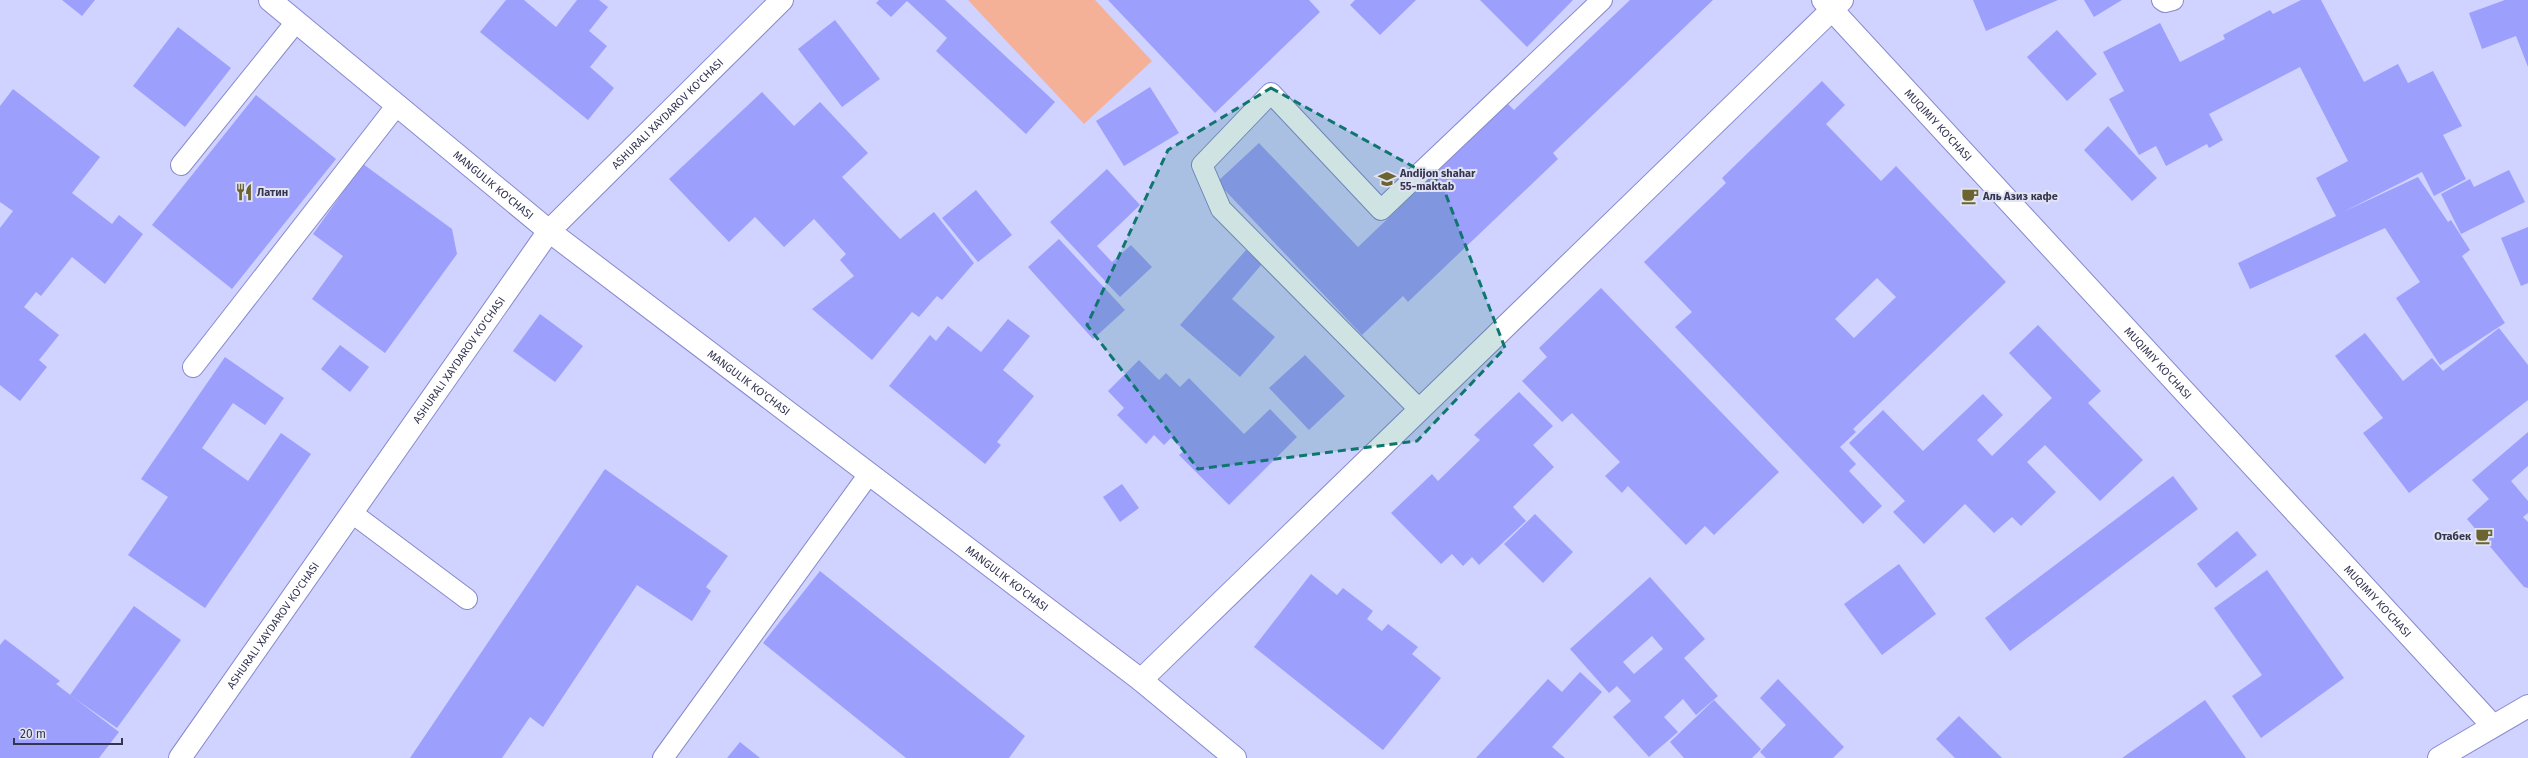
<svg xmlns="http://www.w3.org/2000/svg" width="2528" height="758" font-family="'Fira Sans',sans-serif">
  <rect width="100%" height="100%" fill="#d0d3ff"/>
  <path fill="#f4b197" d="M968 0H1095L1152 61 1084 124Z"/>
  <g fill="#9d9ffd" fill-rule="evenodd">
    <path d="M62 0H95L82 16Z"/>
    <path d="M506 0H524L556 27 577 0H599L608 7 589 31 607 46 590 67 614 88 588 120 480 32Z"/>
    <path d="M879 0H945L1055 102 1026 134 936 51 947 38 907 1 891 17 876 3Z"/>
    <path d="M1108 0H1309L1320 12 1215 113Z"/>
    <path d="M1355 0H1416L1380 35 1350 5Z"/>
    <path d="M1480 0H1573L1527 47Z"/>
    <path d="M1630 0H1713L1553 153 1558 159 1408 302 1403 296 1362 335 1217 182 1259 143 1358 247 1508 104 1514 110Z"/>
    <path d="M1973 0H2058L1986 31Z"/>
    <path d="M2084 0H2122L2094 17Z"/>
    <path d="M2301 0H2321L2364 82 2398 64 2408 83 2433 71 2462 126 2443 135 2466 179 2434 196 2422 172 2343 212 2418 177 2448 222 2451 220 2470 250 2462 256 2505 323 2440 365 2396 298 2420 282 2385 228 2250 289 2238 263 2336 216 2316 178 2348 161 2300 67 2209 114 2223 140 2209 148 2207 144 2166 166 2156 146 2139 155 2109 99 2124 91 2103 52 2160 23 2180 62 2225 39 2223 35 2270 10 2273 14Z"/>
    <path d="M2505 0H2528V67L2516 36 2482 49 2469 13Z"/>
    <path d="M835 20 880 79 842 107 798 49Z"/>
    <path d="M178 27 231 68 185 127 133 86Z"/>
    <path d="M2057 30 2097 74 2067 101 2027 57Z"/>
    <path d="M1822 81 1845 105 1826 124 1881 181 1896 166 2006 282 1853 429 1856 432 1840 447 1856 464 1849 471 1882 506 1863 524 1675 327 1692 312 1644 262 1726 183 1722 178ZM1877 278 1896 297 1854 338 1835 319Z"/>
    <path d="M1150 87 1179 133 1124 166 1096 121Z"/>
    <path d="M13 89 100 157 72 193 112 224 119 215 143 234 105 284 72 257 41 296 36 292 24 307 59 335 39 360 47 367 20 401 0 385V228L13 211 0 202V106Z"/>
    <path d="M762 92 794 126 820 102 868 153 842 177 900 239 934 212 974 263 942 300 937 296 919 317 912 312 872 360 812 309 854 276 840 260 846 254 814 219 784 247 755 217 729 242 669 179Z"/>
    <path d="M256 95 336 159 232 289 152 225Z"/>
    <path d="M2108 126 2157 178 2132 201 2084 150Z"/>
    <path d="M363 164 452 229 457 254 385 353 312 299 343 256 313 234Z"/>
    <path d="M1107 169 1140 205 1097 246 1112 262 1131 245 1152 267 1120 297 1050 222Z"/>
    <path d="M2509 170 2525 202 2461 234 2441 194 2470 179 2474 187Z"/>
    <path d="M976 190 1012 235 978 262 942 218Z"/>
    <path d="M2528 227V283L2521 286 2501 238Z"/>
    <path d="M1059 239 1125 310 1093 339 1028 267Z"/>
    <path d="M1246 250 1262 264 1232 299 1275 337 1240 377 1180 325Z"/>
    <path d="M1601 288 1779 472 1714 535 1705 526 1686 545 1628 486 1622 493 1605 476 1620 462 1572 413 1562 422 1522 381 1547 357 1539 348Z"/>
    <path d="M540 314 583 346 555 382 513 351Z"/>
    <path d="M1008 319 1030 336 1003 370 1034 396 997 442 1001 445 985 464 889 386 930 335 936 341 948 326 981 352Z"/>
    <path d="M2038 325 2101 391 2088 403 2143 460 2100 501 2045 445 2027 462 2056 492 2021 526 2012 517 1994 533 1965 504 1924 544 1893 512 1905 501 1849 443 1883 410 1923 451 1983 394 2003 415 1977 440 1992 456 2052 398 2009 353Z"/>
    <path d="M2499 328 2528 365V400L2409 493 2363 433 2383 418 2335 356 2365 333 2403 381 2432 358 2443 371Z"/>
    <path d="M340 345 369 367 350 392 321 369Z"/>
    <path d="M1305 355 1345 396 1309 430 1269 388Z"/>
    <path d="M225 357 284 398 265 425 233 403 202 448 248 481 281 433 311 454 205 608 128 555 168 497 141 479Z"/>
    <path d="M1139 360 1159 380 1166 373 1180 387 1189 378 1244 434 1270 409 1297 437 1229 505 1179 455 1184 451 1171 438 1164 445 1154 435 1146 444 1117 415 1124 408 1108 391Z"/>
    <path d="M1519 392 1553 426 1533 445 1554 467 1513 507 1526 521 1479 565 1472 557 1463 566 1452 554 1441 564 1391 513 1432 474 1438 481 1480 440 1474 435Z"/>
    <path d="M2528 432V466L2511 481 2528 501V513L2523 517 2528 522V588L2524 587 2467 519 2489 499 2472 480Z"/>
    <path d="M605 469 728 556 706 587 711 591 692 621 637 585 543 727 530 717 502 758H410Z"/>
    <path d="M2173 476 2198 509 2010 651 1985 618Z"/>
    <path d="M1122 484 1139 508 1120 522 1103 497Z"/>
    <path d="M1535 514 1573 552 1543 583 1504 544Z"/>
    <path d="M2237 531 2257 555 2216 588 2197 564Z"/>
    <path d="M1899 564 1936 614 1882 655 1844 604Z"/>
    <path d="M2267 570 2344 678 2261 738 2232 696 2262 675 2214 608Z"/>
    <path d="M820 571 1025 736 1009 758H906L763 643Z"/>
    <path d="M1311 574 1337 595 1343 588 1373 611 1367 619 1382 631 1388 624 1418 647 1412 654 1441 678 1383 750 1254 647Z"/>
    <path d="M1650 577 1705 639 1684 658 1718 696 1696 715 1683 699 1664 717 1678 732 1649 757 1613 717 1631 701 1617 686 1609 693 1570 649ZM1652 636 1663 649 1634 674 1623 662Z"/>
    <path d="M134 606 181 640 117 728 70 695Z"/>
    <path d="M5 639 60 681 56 684 119 732 99 758H0V645Z"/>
    <path d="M1580 672 1602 692 1552 747 1565 758H1476L1548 679 1562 692Z"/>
    <path d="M1778 679 1844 747 1833 758H1766L1760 752 1786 725 1760 698Z"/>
    <path d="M1714 700 1761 749 1752 758H1684L1670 742Z"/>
    <path d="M2205 700 2246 758H2122Z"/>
    <path d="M1959 716 2002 758H1955L1936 739Z"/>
    <path d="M740 742 760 758H727Z"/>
  </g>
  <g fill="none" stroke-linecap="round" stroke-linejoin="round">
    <g stroke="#8789cd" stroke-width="22">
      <g id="service">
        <path d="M2162 0 2165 2 2173 0"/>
        <path d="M181 165 296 22"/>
        <path d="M193 367 397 105"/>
        <path d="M1419 409 1221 209 1202 165 1271 93 1381 210 1602 0"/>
        <path d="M352 513 467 599"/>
        <path d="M663 758 869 474"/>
      </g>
    </g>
    <g stroke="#8789cd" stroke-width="24">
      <g id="minor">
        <path d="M1141 680 1842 0"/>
        <path id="s1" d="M180 758 549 231 782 0"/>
      </g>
    </g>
    <g stroke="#8789cd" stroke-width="24">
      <g id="tertiary">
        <path id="s2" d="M270 0 549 231 1141 680 1235 758"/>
        <path id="s3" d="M1823 0 2493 726"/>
        <path d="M2439 758 2528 706"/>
      </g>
    </g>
    <use href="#service" stroke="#fff" stroke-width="20"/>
    <use href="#minor" stroke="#fff" stroke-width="22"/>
    <use href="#tertiary" stroke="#fff" stroke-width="22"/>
  </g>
  <path fill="#0f766e" fill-opacity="0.2" stroke="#0f766e" stroke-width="3" stroke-dasharray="8 5" stroke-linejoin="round" d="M1271 88 1441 182 1505 348 1417 441 1198 469 1087 325 1168 150Z"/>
  <defs>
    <g id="school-bare" transform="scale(1.38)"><path d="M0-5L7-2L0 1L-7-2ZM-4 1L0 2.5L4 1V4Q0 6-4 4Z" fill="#6b6431" stroke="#e2e3f2" stroke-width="2.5" paint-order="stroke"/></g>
    <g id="restaurant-bare" transform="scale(1.38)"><path d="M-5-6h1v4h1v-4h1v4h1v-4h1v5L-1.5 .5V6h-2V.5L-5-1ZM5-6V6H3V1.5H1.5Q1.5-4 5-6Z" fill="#6b6431" stroke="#e2e3f2" stroke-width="2.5" paint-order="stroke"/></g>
    <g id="cafe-bare" transform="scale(1.38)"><path d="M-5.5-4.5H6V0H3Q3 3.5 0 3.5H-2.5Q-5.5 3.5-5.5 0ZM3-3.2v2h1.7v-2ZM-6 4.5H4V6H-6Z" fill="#6b6431" stroke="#e2e3f2" stroke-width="2.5" paint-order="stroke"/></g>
  </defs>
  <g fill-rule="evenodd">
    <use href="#school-bare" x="1387" y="179"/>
    <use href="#restaurant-bare" x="244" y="192"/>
    <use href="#cafe-bare" x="1970" y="196"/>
    <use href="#cafe-bare" x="2484" y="536"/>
  </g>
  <g text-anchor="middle" stroke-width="4" stroke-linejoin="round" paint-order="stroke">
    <g font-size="11" fill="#343551" stroke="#e2e3f2">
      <text dy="4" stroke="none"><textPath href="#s1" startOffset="810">ASHURALI XAYDAROV KO'CHASI</textPath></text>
      <text dy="4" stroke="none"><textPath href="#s3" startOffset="170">MUQIMIY KO'CHASI</textPath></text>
      <text dy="4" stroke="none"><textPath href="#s2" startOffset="290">MANGULIK KO'CHASI</textPath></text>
      <text dy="4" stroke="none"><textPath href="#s1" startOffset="486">ASHURALI XAYDAROV KO'CHASI</textPath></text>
      <text dy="4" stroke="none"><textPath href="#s3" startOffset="494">MUQIMIY KO'CHASI</textPath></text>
      <text dy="4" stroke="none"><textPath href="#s2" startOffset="613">MANGULIK KO'CHASI</textPath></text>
      <text dy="4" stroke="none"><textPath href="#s2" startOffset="937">MANGULIK KO'CHASI</textPath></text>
      <text dy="4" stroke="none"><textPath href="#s3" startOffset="818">MUQIMIY KO'CHASI</textPath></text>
      <text dy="4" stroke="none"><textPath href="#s1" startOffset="162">ASHURALI XAYDAROV KO'CHASI</textPath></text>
    </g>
    <g font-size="11" font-weight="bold" fill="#343551" stroke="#e2e3f2" text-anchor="start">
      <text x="1400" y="177">Andijon shahar<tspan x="1400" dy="13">55-maktab</tspan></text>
      <text x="257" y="196">Латин</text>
      <text x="1983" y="200">Аль Азиз кафе</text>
      <text x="2471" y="540" text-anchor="end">Отабек</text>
    </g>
  </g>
  <path d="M14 738v6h108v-6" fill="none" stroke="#343551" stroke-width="2"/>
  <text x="20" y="738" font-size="12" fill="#343551" stroke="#e2e3f2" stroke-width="3" paint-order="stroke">20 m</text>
</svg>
